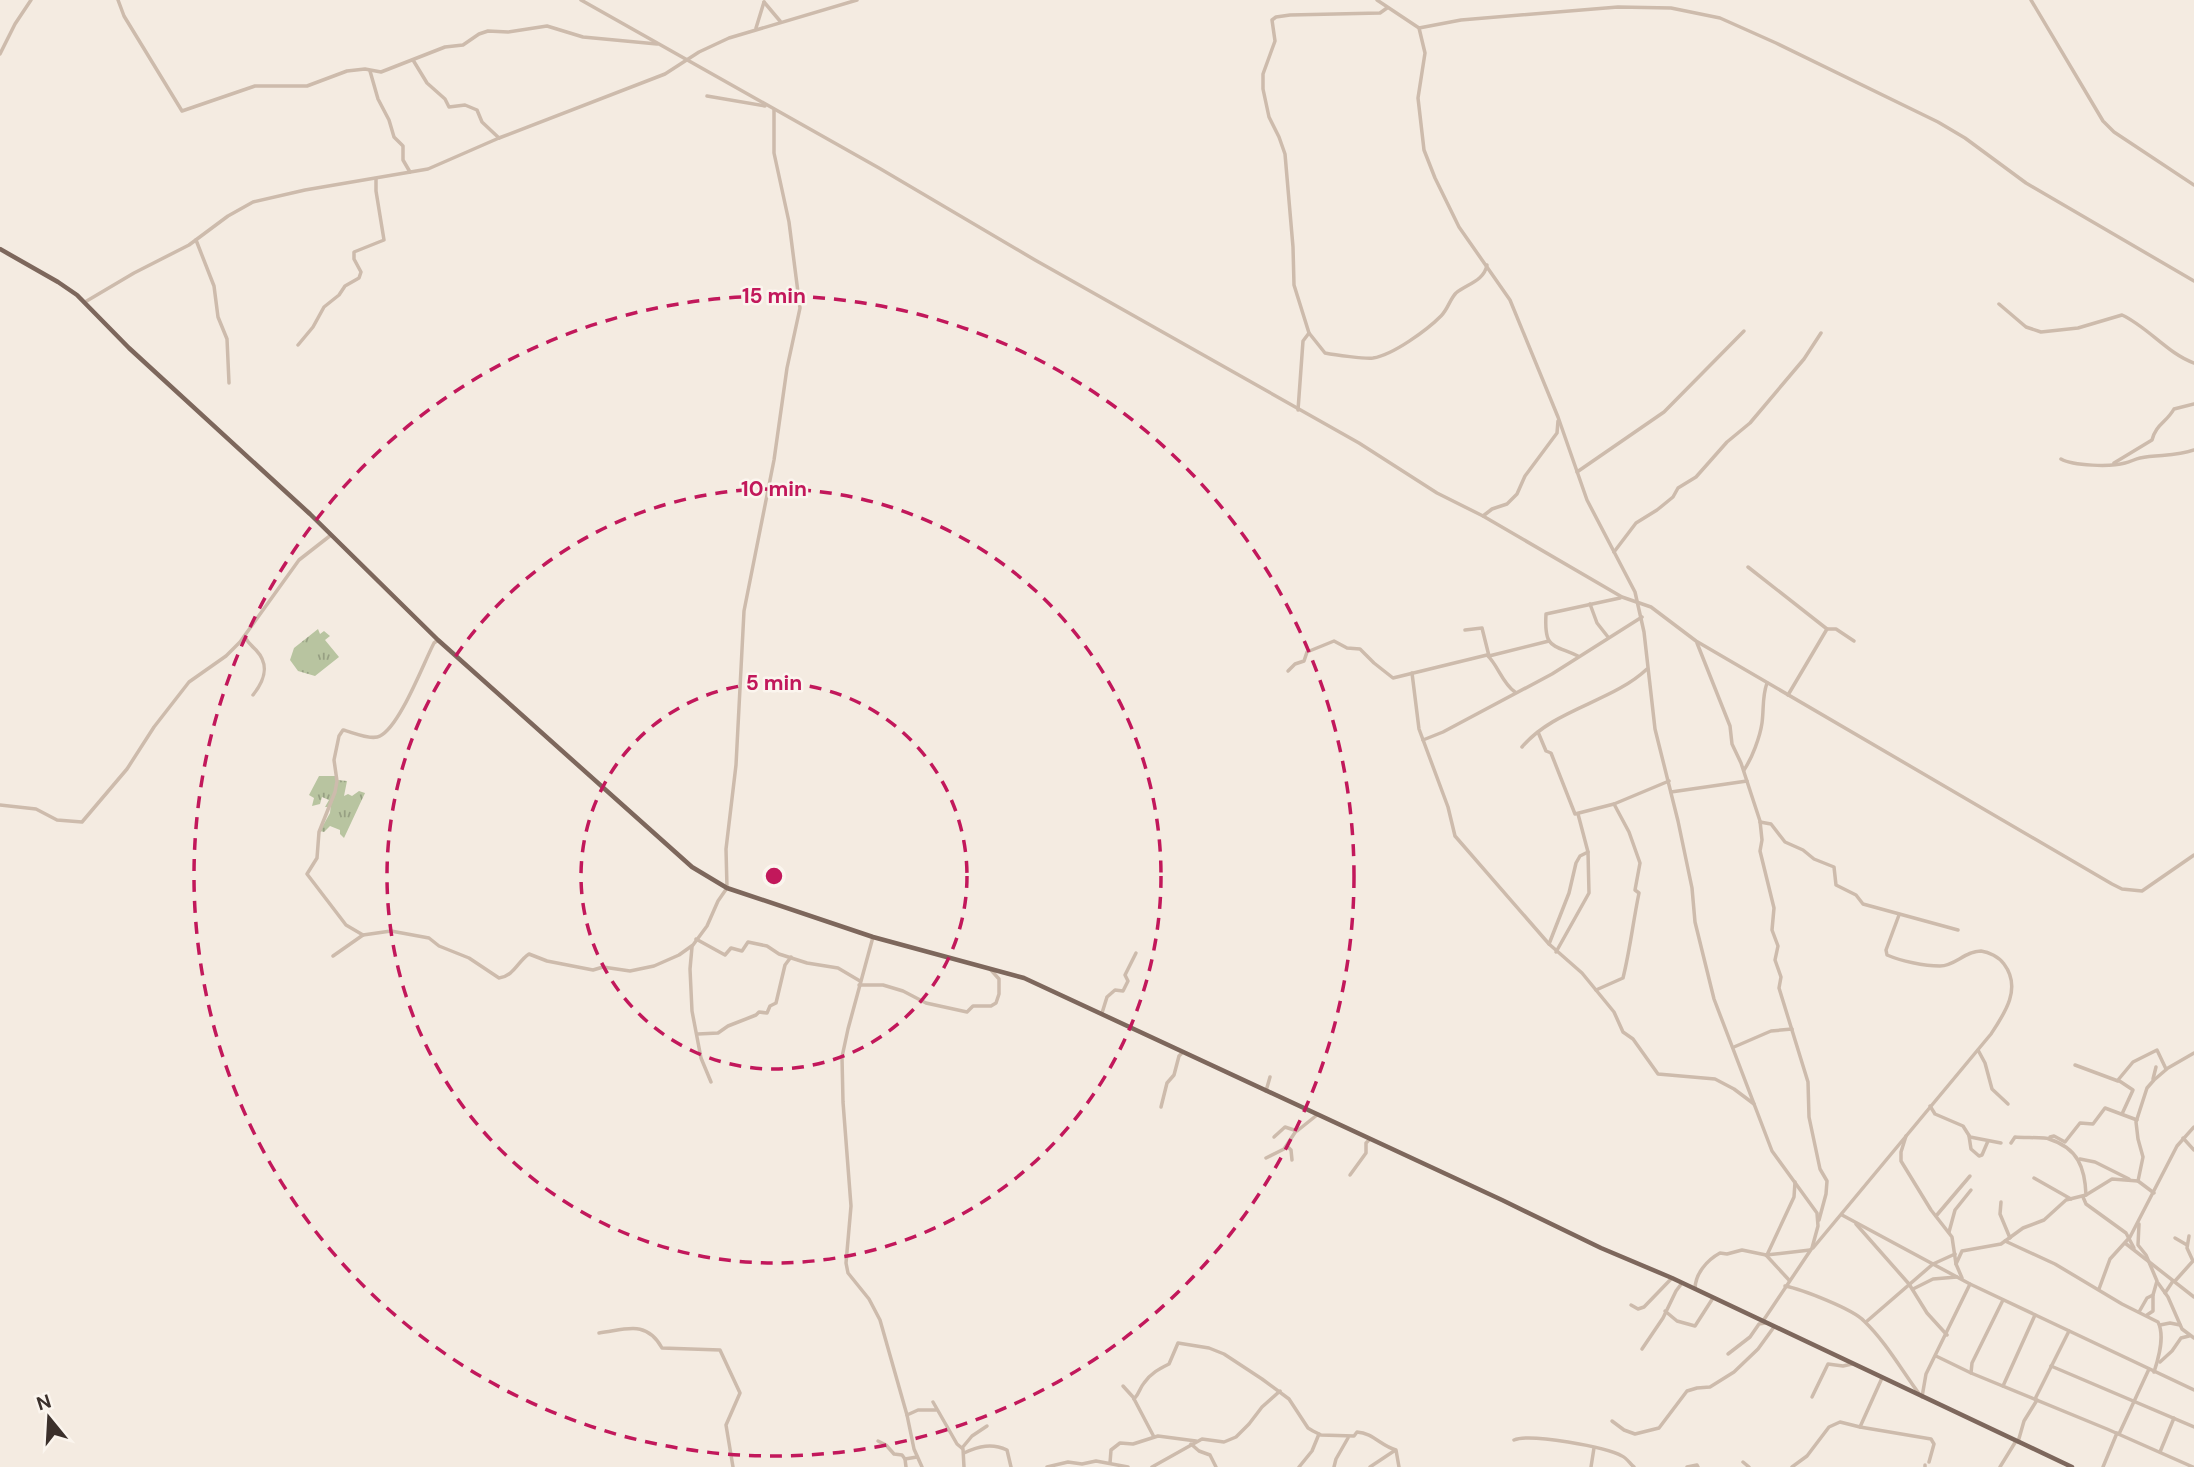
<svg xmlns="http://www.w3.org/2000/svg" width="2194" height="1467" font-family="'DM Sans',sans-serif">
  <defs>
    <pattern id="grass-tufts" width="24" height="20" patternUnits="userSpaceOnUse" patternTransform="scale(1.75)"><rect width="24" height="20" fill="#b8c4a0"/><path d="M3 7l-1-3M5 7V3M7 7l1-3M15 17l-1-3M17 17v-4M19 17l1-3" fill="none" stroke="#97a083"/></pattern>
  </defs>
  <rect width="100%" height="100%" fill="#f4ebe1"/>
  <g fill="url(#grass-tufts)">
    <path d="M318 629 320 634 324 631 330 636 325 640 339 657 315 676 298 671 290 660 294 648Z"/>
    <path d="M319 776H335L338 780 347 781 344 796 348 794 352 796 359 791 365 793 344 838 340 834V830L330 826 324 832 320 831 330 813 331 804 328 807H325L329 800 322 797 320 804 312 806 314 798 309 795Z"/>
  </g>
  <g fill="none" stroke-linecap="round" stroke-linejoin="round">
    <g stroke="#cdbbac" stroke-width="3.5">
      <path d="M118 0 124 16 182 111 255 86H307L347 71 365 69 381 72 445 47 463 45 479 34 488 31 508 32 547 26 583 37 657 44"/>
      <path d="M581 0 879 168 1035 260 1359 443 1437 493 1483 516 1622 597 1651 607 1696 641 2112 884 2122 889 2142 891 2194 855"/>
      <path d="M1377 0 1419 28 1425 53 1418 98 1424 150 1435 178 1459 227 1510 300 1558 417 1587 500 1635 592 1644 632 1655 729 1678 821 1692 888 1695 922 1714 999 1772 1151 1817 1213 1818 1226 1812 1248 1763 1321"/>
      <path d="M2031 0 2103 121 2114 132 2194 185"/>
      <path d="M764 2 780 21"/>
      <path d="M756 28 764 2"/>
      <path d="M1419 28 1461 20 1618 7 1671 8 1720 18 1776 43 1938 122 1965 138 2026 183 2194 281"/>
      <path d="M0 54 15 24 31 0"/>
      <path d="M413 60 427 83 445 99 449 107 465 105 477 110 482 122 499 138"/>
      <path d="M370 71 378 99 389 120 394 137 403 146V160L410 172"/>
      <path d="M707 96 765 106"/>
      <path d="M196 240 214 286 218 317 227 339 229 383"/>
      <path d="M85 302 134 273 189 245 228 216 253 202 305 190 428 169 499 138 665 74 699 52 729 38 857 0"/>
      <path d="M1999 304 2026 327 2041 332 2078 328 2122 315C2148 327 2168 354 2194 363"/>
      <path d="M1309 333 1325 353C1335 355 1365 359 1373 358 1393 355 1427 330 1441 316 1448 309 1450 299 1456 293 1467 284 1484 281 1487 265"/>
      <path d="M298 345 313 327 324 307 339 295 345 286 359 278 361 272 354 259V252L384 240 376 191V179"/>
      <path d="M1298 410 1303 341 1309 333 1294 285 1293 247 1285 154 1279 137 1269 117 1263 89V74L1275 41 1272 20 1276 17 1290 15 1380 13 1387 8"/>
      <path d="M2061 459C2073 466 2111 467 2125 463 2130 462 2135 459 2140 458 2158 454 2176 457 2194 450"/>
      <path d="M2114 463 2152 440C2156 424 2166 423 2174 409L2194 404"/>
      <path d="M1577 472 1664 412 1744 331"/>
      <path d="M1483 516 1492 509 1507 504 1517 494 1525 476 1557 433 1558 421"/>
      <path d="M1614 552 1636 523 1657 510 1673 497 1678 488 1696 477 1727 442 1750 423 1804 359 1821 333"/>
      <path d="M1748 567 1827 629 1788 695"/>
      <path d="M1590 604 1597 623 1608 637"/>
      <path d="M1827 629H1836L1854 641"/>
      <path d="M1465 630 1482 628 1489 656 1549 641"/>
      <path d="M245 637C248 643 251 645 256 650 270 665 265 680 253 695"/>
      <path d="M1697 643 1730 726 1732 744 1741 763 1760 821 1762 840 1760 851 1774 908 1772 930 1778 946 1775 960 1781 977 1779 988 1808 1082 1809 1117 1820 1169 1827 1181 1826 1194 1819 1220"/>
      <path d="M1578 656C1552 644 1544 649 1546 614L1620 598"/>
      <path d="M1288 671 1295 664 1304 661 1307 652 1334 641 1347 648 1360 649 1374 663 1393 678 1487 655C1498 665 1502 683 1515 692"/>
      <path d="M1412 673 1419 729 1448 807 1455 836 1549 944 1582 973 1614 1012 1623 1032 1633 1039 1658 1074 1715 1079 1734 1089 1754 1104"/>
      <path d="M1538 732 1546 751 1551 753 1575 814 1614 804 1669 781"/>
      <path d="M1423 740 1443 732 1552 674 1642 617"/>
      <path d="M1522 747C1554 709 1612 702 1647 669"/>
      <path d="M1744 770C1752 758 1760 737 1762 723 1764 708 1762 697 1767 683"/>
      <path d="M1671 792 1747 781"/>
      <path d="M0 805 36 809 57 820 82 822 127 769 154 727 189 682 226 656 240 642 299 560 331 535"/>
      <path d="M1760 822 1771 824 1785 842 1803 850 1814 859 1834 867 1836 885 1856 895 1863 904 1958 930"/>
      <path d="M363 935 346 925 307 874 317 858 319 832 335 792 337 781 334 760 339 736 343 730C352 732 372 741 380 736 400 726 423 664 434 643L438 640"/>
      <path d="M873 937 848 1029 842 1057 843 1102 851 1206 846 1263 848 1273 869 1299 880 1320 907 1415 914 1449 922 1467"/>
      <path d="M696 939 725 955 731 948 742 951 748 942 767 946 779 954 807 963 838 968 860 981"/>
      <path d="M1549 944 1569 893 1576 863 1580 856 1588 852"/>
      <path d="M692 947 690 969 692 1011 701 1058 711 1082"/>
      <path d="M1556 952 1589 893 1588 852 1578 814"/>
      <path d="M333 956 363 935 391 931 429 938 439 946 469 958 499 978C514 976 518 961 529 954L547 961 593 970 603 967 630 971 654 966 679 955 693 945 707 926 718 901 727 888 726 849 736 765 744 611 774 460 787 368 800 308 789 222 774 153V110"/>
      <path d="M859 985H883L903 991 926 1003 967 1012 973 1006H991L996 1003 999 994V979L991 970"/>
      <path d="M1596 990 1623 978C1630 950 1633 922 1639 893L1635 890 1640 863 1629 832 1614 804"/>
      <path d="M1102 1013 1107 997 1115 990 1123 991 1128 981 1125 975 1136 953"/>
      <path d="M698 1034 718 1033 728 1026 756 1015 759 1012 767 1013 770 1006 776 1003 785 965 791 957"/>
      <path d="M1734 1047 1771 1031 1792 1029"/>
      <path d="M1978 1050 1985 1063 1992 1089 2008 1104"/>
      <path d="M2075 1065 2118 1081"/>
      <path d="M2153 1079 2156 1067"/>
      <path d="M1266 1091 1270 1077"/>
      <path d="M1930 1106 1935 1114 1963 1126 1970 1137 2001 1143"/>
      <path d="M1161 1107 1167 1083 1174 1075 1179 1056 1182 1053"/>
      <path d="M2122 1114 2133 1090 2118 1080 2133 1062 2157 1050 2166 1069"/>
      <path d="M1906 1136 1901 1152V1161L1931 1210 1952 1237 1956 1264 1962 1278"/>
      <path d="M1969 1136 1971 1149 1979 1156 1982 1155 1988 1141"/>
      <path d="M1274 1137 1285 1127 1297 1131 1317 1115"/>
      <path d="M2050 1137 2054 1136 2065 1142 2080 1123 2093 1124 2105 1108 2137 1120"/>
      <path d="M2183 1138 2194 1150"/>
      <path d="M2011 1143 2015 1137C2022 1138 2046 1137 2049 1139 2078 1148 2085 1168 2086 1195"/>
      <path d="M1287 1146 1291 1150 1292 1160"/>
      <path d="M1266 1158 1284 1149 1296 1131"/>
      <path d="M2080 1159 2095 1162 2129 1179"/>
      <path d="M1350 1175 1366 1153V1143L1370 1139"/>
      <path d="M2034 1178 2071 1199"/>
      <path d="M2138 1181 2143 1157 2138 1139 2136 1122 2147 1088 2154 1080 2168 1068 2194 1053"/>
      <path d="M2083 1197 2086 1204 2126 1233 2134 1248"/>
      <path d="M2001 1202 2000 1214 2010 1238"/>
      <path d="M1842 1215 1970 1284 2194 1390"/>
      <path d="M1936 1216 1970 1176"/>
      <path d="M1856 1224 1909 1284 1927 1313 1947 1335"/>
      <path d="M2139 1224 2138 1245 2146 1255 2157 1281 2153 1295V1311L2147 1315"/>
      <path d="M1949 1232 1955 1210 1971 1190"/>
      <path d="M2175 1238 2187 1245"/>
      <path d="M2005 1241 2055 1264 2122 1304 2158 1322C2165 1336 2159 1357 2154 1372"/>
      <path d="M2125 1243 2194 1297"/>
      <path d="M1813 1248 1991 1034C2005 1013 2022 988 2004 964 1999 957 1989 952 1981 951 1965 951 1955 966 1940 966 1924 966 1901 961 1887 955L1886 950 1899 915"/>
      <path d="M1766 1255 1789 1280"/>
      <path d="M1767 1255 1794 1197 1795 1182"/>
      <path d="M1956 1264 1962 1251 2001 1244 2023 1228 2044 1220 2066 1200 2086 1195 2112 1179 2138 1181 2154 1193"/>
      <path d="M2175 1281 2193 1261 2187 1248 2189 1236"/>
      <path d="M2158 1283 2168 1297 2182 1329 2194 1338"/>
      <path d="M1785 1286C1801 1289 1853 1309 1864 1321 1886 1342 1902 1371 1920 1395"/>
      <path d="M1695 1289C1695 1274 1707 1260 1720 1253L1727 1254 1742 1250 1766 1255 1810 1250"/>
      <path d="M1913 1289 1933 1279 1957 1277"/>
      <path d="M2099 1289 2110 1259 2130 1237 2177 1146 2194 1127"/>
      <path d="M2165 1293 2173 1281"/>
      <path d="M1631 1305 1638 1309 1644 1307 1672 1278"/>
      <path d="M1665 1311 1677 1321 1695 1326 1713 1298"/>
      <path d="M2139 1312 2147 1298 2153 1295"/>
      <path d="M1866 1322 1933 1264 1955 1254"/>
      <path d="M2160 1325 2170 1323 2180 1325"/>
      <path d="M599 1333C625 1330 646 1319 662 1348L720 1350 740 1393 726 1425 733 1467"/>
      <path d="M1642 1349 1663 1318 1676 1291 1682 1283"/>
      <path d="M1728 1354 1750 1337 1759 1324 1765 1323"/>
      <path d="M1936 1356 1971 1373 2107 1429 2193 1467"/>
      <path d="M2160 1362 2172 1351 2181 1338 2189 1336"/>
      <path d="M2051 1366 2194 1427"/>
      <path d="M1971 1373 1972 1363 2003 1300"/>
      <path d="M1123 1386 1133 1397 1154 1437"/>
      <path d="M2003 1386 2035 1315"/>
      <path d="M1812 1397 1828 1364 1843 1366 1852 1364"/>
      <path d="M1922 1397 1926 1374 1970 1284"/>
      <path d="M1134 1399C1140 1393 1139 1389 1144 1383 1151 1373 1159 1369 1169 1364L1178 1343 1209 1348 1224 1354 1262 1379 1289 1399 1308 1428 1313 1431 1321 1435 1354 1436 1357 1432C1373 1433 1381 1446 1396 1450L1399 1467"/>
      <path d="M2035 1399 2069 1331"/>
      <path d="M933 1402 957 1444 963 1449 964 1467"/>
      <path d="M907 1415 918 1410H936"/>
      <path d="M1612 1421 1624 1430 1635 1434 1659 1428 1687 1391 1697 1388 1710 1387 1734 1372 1758 1349 1774 1327"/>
      <path d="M1860 1427 1882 1378"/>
      <path d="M2119 1434 2149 1369"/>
      <path d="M1514 1440C1530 1433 1606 1447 1622 1456 1627 1458 1630 1464 1634 1467"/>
      <path d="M878 1441 886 1445 894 1454 902 1455 905 1459 917 1457"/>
      <path d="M2018 1442 2024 1421 2037 1400"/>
      <path d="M1191 1444 1199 1451 1210 1455 1216 1467"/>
      <path d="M962 1448 972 1436 987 1426"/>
      <path d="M2160 1452 2174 1418"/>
      <path d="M964 1453C979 1446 992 1443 1007 1450L1011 1467"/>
      <path d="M905 1459 906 1467"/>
      <path d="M1743 1462 1749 1467"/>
      <path d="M1110 1463 1111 1450 1120 1443 1133 1444 1158 1436 1196 1441"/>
      <path d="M1047 1467 1068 1462 1082 1464 1096 1461 1128 1467"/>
      <path d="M1152 1467 1202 1439 1224 1442 1236 1437 1249 1424 1262 1407 1280 1391"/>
      <path d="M1299 1467 1312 1451 1319 1434"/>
      <path d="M1334 1467 1336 1459 1348 1438"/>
      <path d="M1370 1467 1394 1451"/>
      <path d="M1591 1467 1594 1448"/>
      <path d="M1687 1467 1697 1465 1698 1467"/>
      <path d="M1792 1467 1807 1456 1829 1427 1840 1422 1860 1427 1931 1439 1934 1444 1929 1462"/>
      <path d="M1925 1467V1465"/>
      <path d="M2000 1467 2016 1441"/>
      <path d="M2103 1467 2117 1433"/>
    </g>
    <path stroke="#7d675c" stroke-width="4.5" d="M0 249 58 282 77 295 129 348 310 514 438 640 692 867 727 888 873 937 1024 978 1502 1200 1601 1248 1672 1278 2072 1467"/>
  </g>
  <g fill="none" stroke="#c2185b" stroke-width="3.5" stroke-dasharray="12 9">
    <circle cx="774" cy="876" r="193"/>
    <circle cx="774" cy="876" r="387"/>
    <circle cx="774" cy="876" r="580"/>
  </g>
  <circle cx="774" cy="876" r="10" fill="#c2185b" stroke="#fbf5ee" stroke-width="3.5"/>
  <g font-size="21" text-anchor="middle" font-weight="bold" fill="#c2185b" stroke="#fbf5ee" stroke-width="5" stroke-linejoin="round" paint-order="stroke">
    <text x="774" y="303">15 min</text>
    <text x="774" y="496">10 min</text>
    <text x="774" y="690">5 min</text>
  </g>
  <g transform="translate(49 1418) rotate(342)" stroke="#fbf5ee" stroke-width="5" paint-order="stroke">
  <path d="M0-5L12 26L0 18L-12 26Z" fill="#3b302b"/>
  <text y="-10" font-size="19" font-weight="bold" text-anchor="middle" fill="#3b302b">N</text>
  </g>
</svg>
